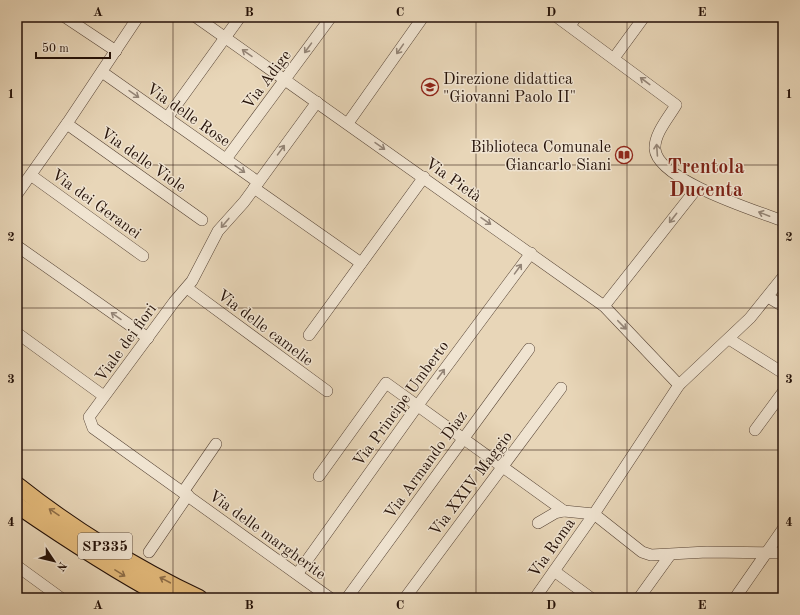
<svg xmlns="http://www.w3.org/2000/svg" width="800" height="615" font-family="'Old Standard TT',serif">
  <rect width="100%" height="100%" fill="#e8d6b8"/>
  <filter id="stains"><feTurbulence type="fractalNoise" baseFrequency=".005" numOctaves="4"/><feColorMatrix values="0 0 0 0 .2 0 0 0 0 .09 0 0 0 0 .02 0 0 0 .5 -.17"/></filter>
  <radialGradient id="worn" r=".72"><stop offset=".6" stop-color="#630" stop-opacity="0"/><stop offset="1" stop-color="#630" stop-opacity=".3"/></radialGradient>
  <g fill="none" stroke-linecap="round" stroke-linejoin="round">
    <g stroke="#554234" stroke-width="12">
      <g id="minor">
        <path d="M65 17 116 51"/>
        <path d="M196 17 604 306 679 385"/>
        <path d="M557 17 676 105C669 117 654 134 655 149 657 180 757 211 783 221"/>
        <path d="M570 26 576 17"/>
        <path d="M614 58 644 17"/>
        <path d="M102 72 258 182"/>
        <path d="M317 102 244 202 218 231 192 281 174 302 89 417 93 428 330 598"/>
        <path d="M167 118 240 17"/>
        <path d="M348 123 423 17"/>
        <path d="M67 124 202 220"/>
        <path d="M226 159 331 17"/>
        <path d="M32 176 143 256"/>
        <path d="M254 188 361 263"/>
        <path d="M17 194 68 122 138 17"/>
        <path d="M17 246 148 338"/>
        <path d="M187 288 327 391"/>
        <path d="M768 297 783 306"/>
        <path d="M604 306 697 188"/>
        <path d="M17 333 101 394"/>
        <path d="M309 335 424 177"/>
        <path d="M729 339 783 373"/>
        <path d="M755 430 783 392"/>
        <path d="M319 476 386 383 564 511 594 514"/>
        <path d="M183 492 216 444"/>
        <path d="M594 514 642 552 651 555 707 552 783 553"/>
        <path d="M538 523 555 513 564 511"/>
        <path d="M149 552 188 495"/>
        <path d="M17 566 61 598"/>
        <path d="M554 571 591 598"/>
        <path d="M298 573 418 405 531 253"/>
        <path d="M347 598 529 349"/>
        <path d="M405 598 561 388"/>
        <path d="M535 598 594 514 679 385 750 318 783 277"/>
        <path d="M639 598 670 555"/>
        <path d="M735 598 783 529"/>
      </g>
    </g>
    <g stroke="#241108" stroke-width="18">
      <g id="highway">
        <path d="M17 485C71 528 137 569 199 598"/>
        <path d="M17 505C65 538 114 570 166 598"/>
      </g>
    </g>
    <use href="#minor" stroke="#f0e4d1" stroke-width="11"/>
    <use href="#highway" stroke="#e4bb7c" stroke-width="16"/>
  </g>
  <defs><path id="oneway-shaft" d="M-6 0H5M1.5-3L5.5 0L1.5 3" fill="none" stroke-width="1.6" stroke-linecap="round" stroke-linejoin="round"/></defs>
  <g stroke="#948577">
    <use href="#oneway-shaft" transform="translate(308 48) rotate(126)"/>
    <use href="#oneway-shaft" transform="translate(400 49) rotate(125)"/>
    <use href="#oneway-shaft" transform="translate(247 53) rotate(-145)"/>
    <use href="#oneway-shaft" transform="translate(645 81) rotate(-143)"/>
    <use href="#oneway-shaft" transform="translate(134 94) rotate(35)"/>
    <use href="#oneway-shaft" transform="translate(380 146) rotate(35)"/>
    <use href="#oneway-shaft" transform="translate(281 150) rotate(-54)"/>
    <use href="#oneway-shaft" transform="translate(657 150) rotate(-94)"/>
    <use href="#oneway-shaft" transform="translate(240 169) rotate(35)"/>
    <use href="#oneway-shaft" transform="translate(764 214) rotate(-159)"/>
    <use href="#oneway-shaft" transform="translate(673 218) rotate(128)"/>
    <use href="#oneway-shaft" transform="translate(486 221) rotate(35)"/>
    <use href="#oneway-shaft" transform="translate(225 223) rotate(130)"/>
    <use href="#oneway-shaft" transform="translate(518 269) rotate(-54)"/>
    <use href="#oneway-shaft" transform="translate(116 316) rotate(-145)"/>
    <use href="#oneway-shaft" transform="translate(622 325) rotate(46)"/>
    <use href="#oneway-shaft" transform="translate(441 374) rotate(-54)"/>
  </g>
  <g stroke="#8e6e48">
    <use href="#oneway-shaft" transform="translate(54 512) rotate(-146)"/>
    <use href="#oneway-shaft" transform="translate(120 573) rotate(32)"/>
    <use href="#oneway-shaft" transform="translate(165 580) rotate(-152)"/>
  </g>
  <path fill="none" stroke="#241108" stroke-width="1" stroke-opacity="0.55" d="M173 17V598M324 17V598M476 17V598M627 17V598M17 165H783M17 308H783M17 450H783"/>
  <defs>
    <g id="school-ring" transform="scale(0.9)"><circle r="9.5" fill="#f0e4d1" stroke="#8f2418" stroke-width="1.5"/><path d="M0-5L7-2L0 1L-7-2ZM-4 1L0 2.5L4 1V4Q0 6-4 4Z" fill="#8f2418"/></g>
    <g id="library-ring" transform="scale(0.9)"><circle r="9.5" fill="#f0e4d1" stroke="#8f2418" stroke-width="1.5"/><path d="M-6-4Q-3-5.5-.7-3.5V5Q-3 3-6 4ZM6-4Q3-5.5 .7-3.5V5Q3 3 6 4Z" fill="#8f2418"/></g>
  </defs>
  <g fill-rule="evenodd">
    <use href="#school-ring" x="430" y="87"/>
    <use href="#library-ring" x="624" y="155"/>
  </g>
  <g text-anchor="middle" stroke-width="3" stroke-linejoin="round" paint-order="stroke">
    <rect fill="#f0e4d1" stroke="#615044" stroke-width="1" x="78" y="533" width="54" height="26" rx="3"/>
    <g font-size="15" font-weight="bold" fill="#241108">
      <text x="105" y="551">SP335</text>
    </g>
    <g font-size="16" fill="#241108" stroke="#f0e4d1" text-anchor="start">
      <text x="443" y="84">Direzione didattica<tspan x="443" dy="18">"Giovanni Paolo II"</tspan></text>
      <text x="611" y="152" text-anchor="end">Biblioteca Comunale<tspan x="611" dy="18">Giancarlo Siani</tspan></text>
    </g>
    <g font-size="16" fill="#241108" stroke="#f0e4d1">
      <text transform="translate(266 79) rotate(-53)" y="6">Via Adige</text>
      <text transform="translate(189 114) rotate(35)" y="6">Via delle Rose</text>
      <text transform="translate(144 159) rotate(35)" y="6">Via delle Viole</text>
      <text transform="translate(454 179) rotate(35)" y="6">Via Pietà</text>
      <text transform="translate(97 203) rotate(36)" y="6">Via dei Geranei</text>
      <text transform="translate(266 327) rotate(37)" y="6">Via delle camelie</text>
      <text transform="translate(125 342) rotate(-54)" y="6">Viale dei fiori</text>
      <text transform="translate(400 403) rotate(-54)" y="6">Via Principe Umberto</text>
      <text transform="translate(425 464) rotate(-54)" y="6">Via Armando Diaz</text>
      <text transform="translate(470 483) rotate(-53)" y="6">Via XXIV Maggio</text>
      <text transform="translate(268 534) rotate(36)" y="6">Via delle margherite</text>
      <text transform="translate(551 547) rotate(-55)" y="6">Via Roma</text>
    </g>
    <g font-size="20" font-weight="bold" fill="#7a1f14" stroke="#f0e4d1">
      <text x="706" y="173">Trentola<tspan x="706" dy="23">Ducenta</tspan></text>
    </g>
  </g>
  <rect width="800" height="615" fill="none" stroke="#e8d6b8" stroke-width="44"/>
  <g transform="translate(54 561) rotate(125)" stroke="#f0e4d1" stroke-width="3" paint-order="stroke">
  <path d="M0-3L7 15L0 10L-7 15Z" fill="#241108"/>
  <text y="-6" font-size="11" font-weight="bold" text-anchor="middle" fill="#241108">N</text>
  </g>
  <path d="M36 52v6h74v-6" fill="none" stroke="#241108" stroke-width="2"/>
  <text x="42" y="52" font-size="12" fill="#241108" stroke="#f0e4d1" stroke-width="3" paint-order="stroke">50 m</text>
  <rect x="22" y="22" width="756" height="571" fill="none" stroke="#241108" stroke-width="1.5"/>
  <g font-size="13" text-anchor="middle" font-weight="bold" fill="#241108">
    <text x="98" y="16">A</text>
    <text x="249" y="16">B</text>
    <text x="400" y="16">C</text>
    <text x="551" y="16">D</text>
    <text x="702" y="16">E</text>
    <text x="11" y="98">1</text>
    <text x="789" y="98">1</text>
    <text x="11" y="241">2</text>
    <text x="789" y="241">2</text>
    <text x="11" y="383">3</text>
    <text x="789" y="383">3</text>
    <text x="11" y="526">4</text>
    <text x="789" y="526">4</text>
    <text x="98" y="609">A</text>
    <text x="249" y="609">B</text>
    <text x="400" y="609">C</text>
    <text x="551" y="609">D</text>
    <text x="702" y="609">E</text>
  </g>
  <rect width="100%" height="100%" filter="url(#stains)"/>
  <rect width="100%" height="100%" fill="url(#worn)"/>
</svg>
